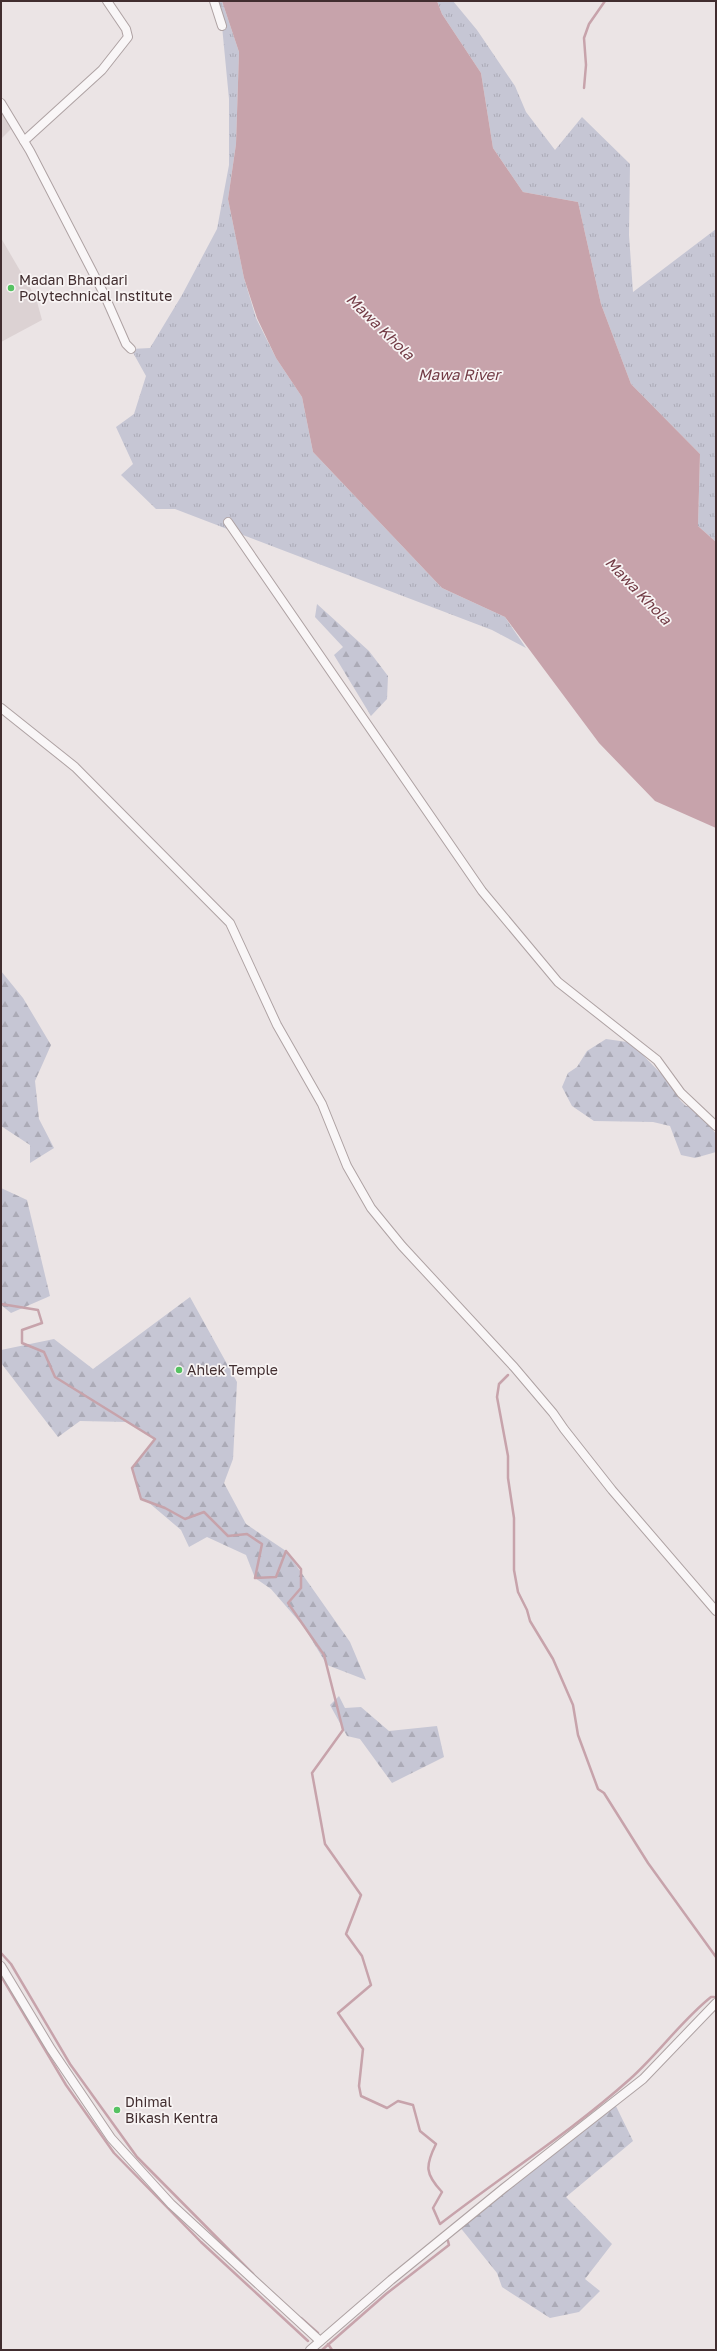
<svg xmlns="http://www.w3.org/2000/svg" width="717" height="2351" font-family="'Golos Text',sans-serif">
  <defs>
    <pattern id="grass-tufts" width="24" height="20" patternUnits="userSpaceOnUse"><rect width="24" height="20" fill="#c6c6d4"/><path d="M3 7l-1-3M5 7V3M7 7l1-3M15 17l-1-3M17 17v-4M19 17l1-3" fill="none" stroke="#abaab6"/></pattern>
    <pattern id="forest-firs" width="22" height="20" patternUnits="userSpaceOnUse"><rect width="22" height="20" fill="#c6c6d4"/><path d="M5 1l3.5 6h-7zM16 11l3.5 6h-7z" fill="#abaab6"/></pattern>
  </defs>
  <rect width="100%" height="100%" fill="#ebe4e5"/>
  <g fill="#dcd2d3">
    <path d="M1 102 16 124 1 139Z"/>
    <path d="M1 238 36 298 42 320 1 342Z"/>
  </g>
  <g fill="url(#grass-tufts)">
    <path d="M214 1H222L239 52 236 144 228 199 244 278 256 318 276 358 302 397 313 452 442 588 505 617 526 648 492 630 175 509H156L121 475 133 464 116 427 134 414 146 376 131 349 150 348 182 295 217 229 229 165V99L222 26Z"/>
    <path d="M437 1H453L477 30 515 86 526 112 555 150 582 117 630 164 629 235 633 292 716 229V542L698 526 700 454 631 384 601 304 578 202 523 192 493 148 481 73 442 14Z"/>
  </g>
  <g fill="url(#forest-firs)">
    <path d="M317 604 369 651 388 676 387 699 371 716 334 655 343 647 315 617Z"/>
    <path d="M1 971 23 998 51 1045 35 1081 39 1119 54 1148 30 1163V1145L1 1126Z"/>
    <path d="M606 1039 627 1042 640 1052 672 1085 680 1100 686 1106 695 1107 716 1134V1152L695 1158 681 1155 670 1126 653 1122 594 1121 572 1106 562 1087 568 1073 577 1067 587 1051Z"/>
    <path d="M1 1188 27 1200 50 1296 11 1313 1 1305Z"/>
    <path d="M190 1297 237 1382 233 1459 224 1483 246 1524 286 1551 350 1642 366 1680 327 1665 304 1627 271 1589 255 1578 246 1555 207 1537 189 1547 181 1530 148 1502 141 1499 132 1468 155 1439 127 1422 80 1421 58 1437 1 1363V1350L54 1339 93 1369Z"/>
    <path d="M339 1696 345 1708 361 1707 389 1731 437 1726 444 1757 392 1783 360 1739 347 1736 330 1705Z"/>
    <path d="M614 2102 633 2141 566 2197 612 2244 585 2279 600 2291 579 2312 550 2318 502 2287 497 2273 459 2226Z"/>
  </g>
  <path fill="#c7a3ab" d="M222 1H437L442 14 481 73 493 148 523 192 578 202 601 304 631 384 700 454 698 526 716 542V828L655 801 599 743 505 617 442 588 313 452 302 397 276 358 257 318 244 278 228 199 236 144 239 52Z"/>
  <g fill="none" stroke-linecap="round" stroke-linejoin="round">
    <g stroke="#c7a3ab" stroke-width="2.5">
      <path d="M584 88 586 65 584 38 589 24 605 1"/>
      <path d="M1 1304 38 1310 42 1323 22 1330V1343L44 1352 55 1377 155 1439 132 1468 141 1499 165 1508 185 1519 204 1512 228 1536 247 1534 262 1544 255 1578 276 1577 286 1551 301 1569V1588L288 1603 324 1655 343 1730 312 1773 325 1844 361 1895 346 1934 362 1956 371 1985 338 2013 363 2049 359 2086 361 2096 387 2108 398 2101 413 2105 420 2131 436 2144C425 2166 425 2174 442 2192L433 2208 440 2224C503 2175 571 2132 630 2079 659 2053 681 2021 711 1997H714"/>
      <path d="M508 1375 499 1384 497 1397 508 1456V1478L514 1518V1570L518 1592 527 1610 530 1621 553 1659 573 1705 578 1735 598 1789 604 1793 648 1863 716 1957"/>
      <path d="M1 1953 11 1964 70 2064 137 2157 253 2274"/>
      <path d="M1 1976 66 2085 114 2153 201 2242 308 2341"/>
      <path d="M301 2318 318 2333"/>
      <path d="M328 2344 332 2350"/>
      <path d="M322 2350 386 2294 449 2245 448 2241"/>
    </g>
    <g stroke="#aea2a3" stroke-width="10">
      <g id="minor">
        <path d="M214 1 222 26"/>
        <path d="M1 103 30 151 104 294 126 344 131 349"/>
        <path d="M24 141 102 70 128 37 126 29 107 1"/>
        <path d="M228 522 482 891 558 982 657 1060 681 1093 716 1126"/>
        <path d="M1 708 75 767 230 923 277 1025 322 1104 347 1166 371 1208 402 1246 514 1367 553 1413 564 1429 612 1490 716 1611"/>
        <path d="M1 1966 51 2049 111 2138 171 2204 320 2341"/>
        <path d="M310 2350 391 2280 504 2188 643 2079 716 2003"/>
      </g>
    </g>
    <use href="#minor" stroke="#f9f6f7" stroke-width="8"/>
  </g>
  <g fill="#56c262" stroke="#f8f4f4" stroke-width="1.5">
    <circle cx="11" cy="288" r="4"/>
    <circle cx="179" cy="1370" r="4"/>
    <circle cx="117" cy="2110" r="4"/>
  </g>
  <g text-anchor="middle" stroke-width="3.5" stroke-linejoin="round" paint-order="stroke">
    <g font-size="14" fill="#412d2f" stroke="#f8f4f4" text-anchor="start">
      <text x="19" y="285">Madan Bhandari<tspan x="19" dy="16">Polytechnical Institute</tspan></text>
      <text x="187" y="1375">Ahlek Temple</text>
      <text x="125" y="2107">Dhimal<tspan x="125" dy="16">Bikash Kentra</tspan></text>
    </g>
    <g font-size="15" font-style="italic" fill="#723b45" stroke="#f8f4f4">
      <text transform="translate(380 327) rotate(44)" y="5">Mawa Khola</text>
      <text x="459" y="380">Mawa River</text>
      <text transform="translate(638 591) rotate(46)" y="5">Mawa Khola</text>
    </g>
  </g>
  <rect width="717" height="2351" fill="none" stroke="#412d2f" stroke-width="4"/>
</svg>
